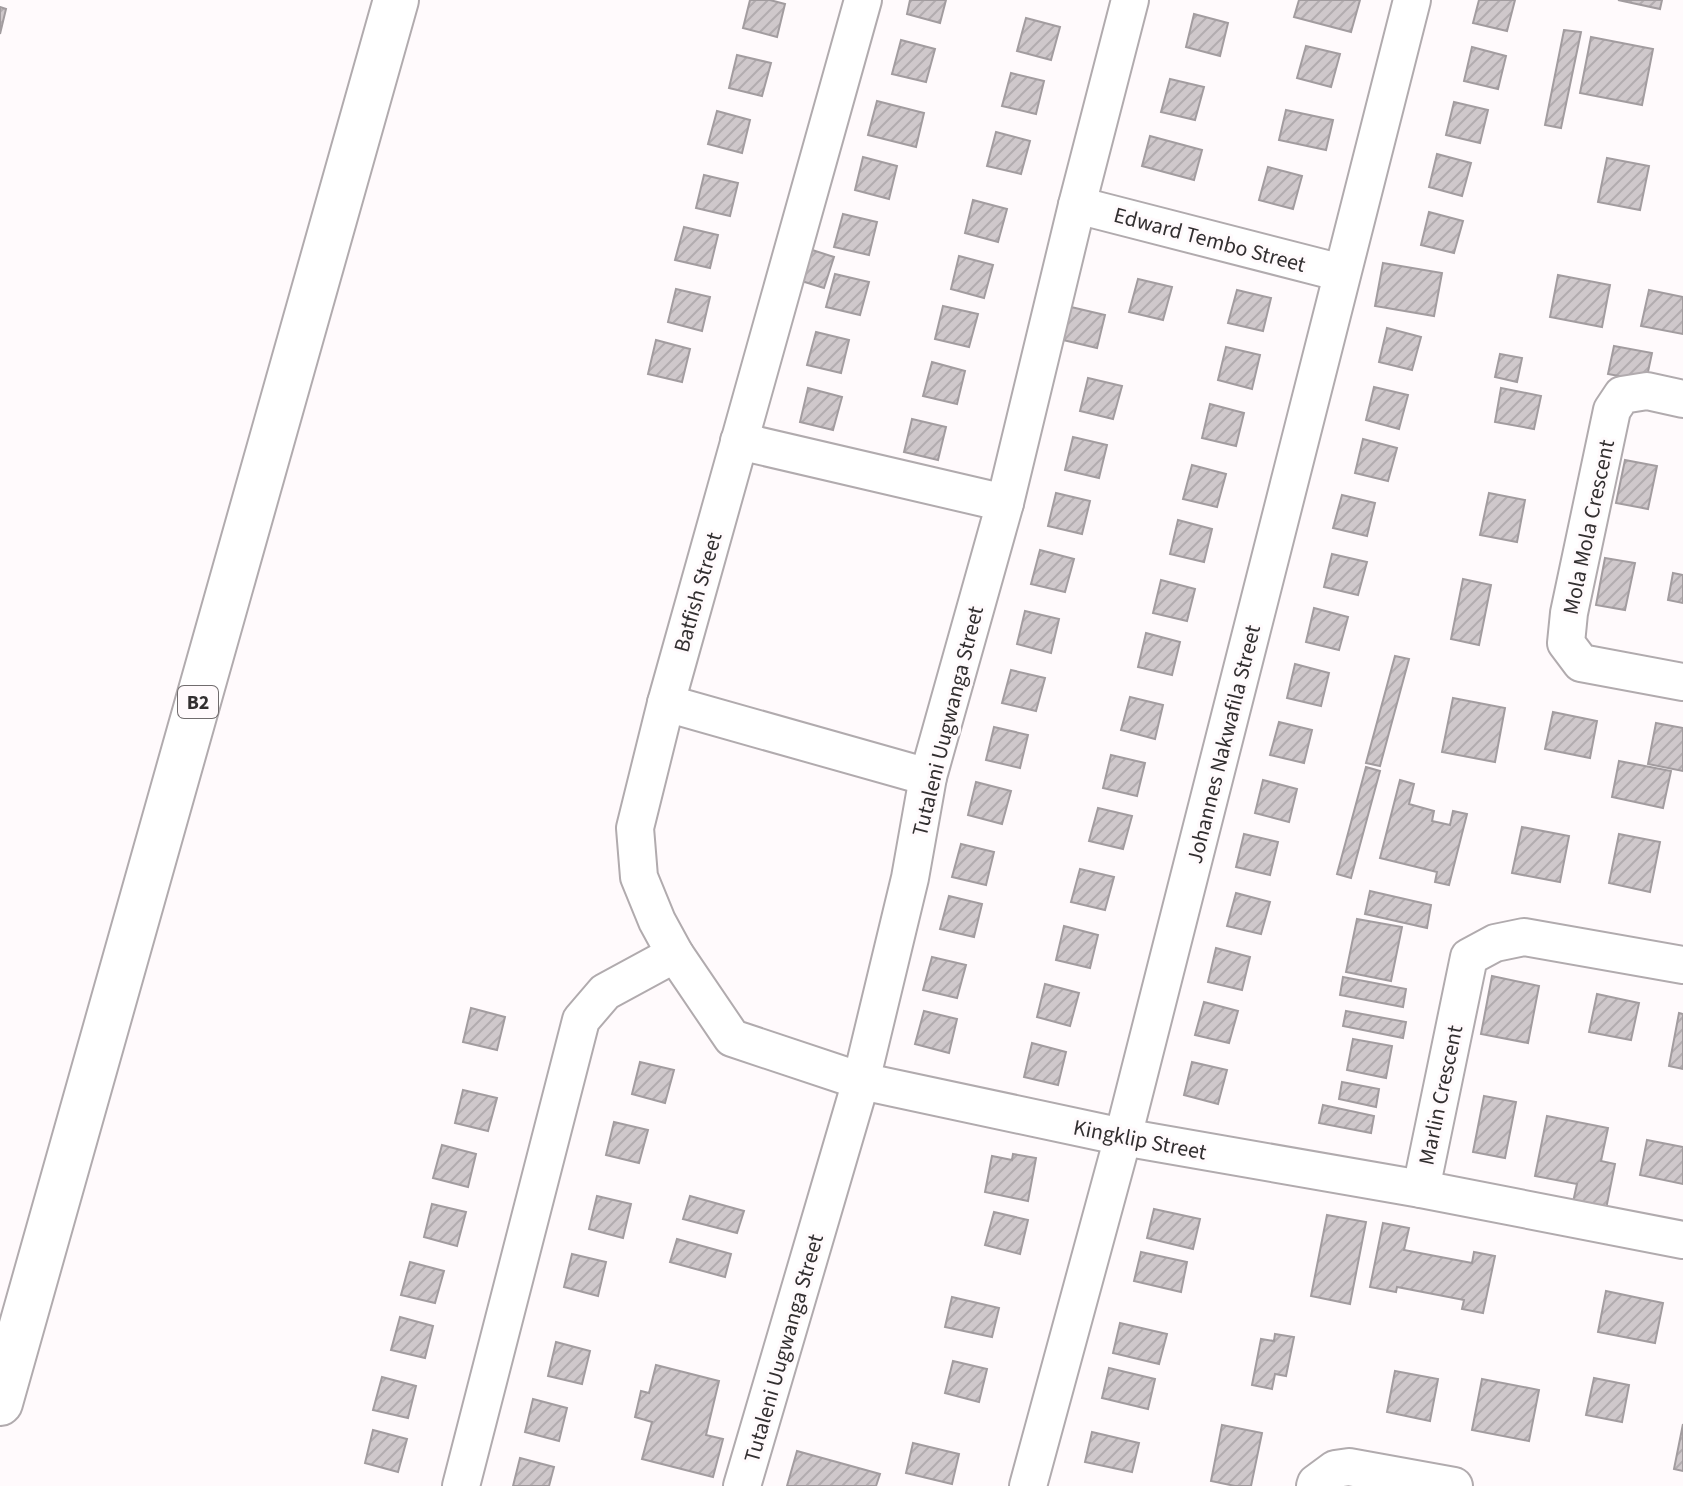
<svg xmlns="http://www.w3.org/2000/svg" width="1683" height="1486" font-family="'Source Sans 3',sans-serif">
  <defs>
    <pattern id="building-hatch" width="6" height="6" patternUnits="userSpaceOnUse" patternTransform="scale(2)"><rect width="6" height="6" fill="#cfc8cb"/><path d="M-1 1l2-2M0 6l6-6M5 7l2-2" fill="none" stroke="#b2acaf"/></pattern>
  </defs>
  <rect width="100%" height="100%" fill="#fffafc"/>
  <g fill="url(#building-hatch)" stroke="#a29c9f" stroke-width="2">
    <path d="M750 0H770L785 4 777 37 743 28Z"/>
    <path d="M910 0H946L940 23 907 14Z"/>
    <path d="M1299 0H1360L1351 32 1294 17Z"/>
    <path d="M1479 0H1515L1507 31 1473 23Z"/>
    <path d="M1618 0H1662L1660 9Z"/>
    <path d="M0 7 6 9 0 34Z"/>
    <path d="M1194 14 1228 23 1220 56 1186 47Z"/>
    <path d="M1026 18 1060 27 1051 60 1017 51Z"/>
    <path d="M1564 30 1581 32 1561 128 1545 125Z"/>
    <path d="M1591 37 1653 49 1642 105 1580 93Z"/>
    <path d="M901 40 935 49 926 82 892 74Z"/>
    <path d="M1306 46 1340 54 1331 87 1297 78Z"/>
    <path d="M1472 47 1506 56 1498 89 1464 81Z"/>
    <path d="M737 55 771 63 762 96 729 88Z"/>
    <path d="M1011 73 1044 81 1036 114 1002 106Z"/>
    <path d="M1170 79 1204 87 1195 120 1161 112Z"/>
    <path d="M877 101 924 113 916 147 868 135Z"/>
    <path d="M1454 102 1488 110 1480 143 1446 135Z"/>
    <path d="M1286 110 1333 120 1326 150 1279 140Z"/>
    <path d="M717 111 750 120 742 153 708 144Z"/>
    <path d="M996 132 1030 141 1021 174 987 166Z"/>
    <path d="M1150 136 1202 150 1194 180 1142 166Z"/>
    <path d="M1437 154 1471 163 1462 196 1429 187Z"/>
    <path d="M863 157 897 166 889 199 855 190Z"/>
    <path d="M1607 158 1649 166 1640 210 1598 202Z"/>
    <path d="M1268 167 1302 176 1293 209 1259 200Z"/>
    <path d="M704 175 738 183 730 216 696 208Z"/>
    <path d="M973 200 1007 209 998 242 965 233Z"/>
    <path d="M1429 212 1463 221 1454 253 1421 245Z"/>
    <path d="M843 214 877 222 869 255 834 247Z"/>
    <path d="M684 227 718 235 710 268 675 260Z"/>
    <path d="M803 247 834 257 824 288 792 278Z"/>
    <path d="M959 256 993 265 984 298 951 289Z"/>
    <path d="M1383 263 1442 273 1434 316 1375 306Z"/>
    <path d="M835 274 869 282 860 315 826 307Z"/>
    <path d="M1558 275 1610 285 1602 327 1550 317Z"/>
    <path d="M1138 279 1172 287 1163 320 1129 312Z"/>
    <path d="M676 289 710 297 702 331 668 322Z"/>
    <path d="M1237 290 1271 298 1263 331 1228 323Z"/>
    <path d="M1649 290 1683 297V334L1641 326Z"/>
    <path d="M943 306 978 314 969 347 935 339Z"/>
    <path d="M1071 307 1105 315 1097 348 1063 340Z"/>
    <path d="M1387 328 1421 337 1412 370 1379 362Z"/>
    <path d="M816 332 849 340 841 373 807 365Z"/>
    <path d="M656 340 690 349 682 382 648 374Z"/>
    <path d="M1614 346 1652 353 1646 381 1608 374Z"/>
    <path d="M1226 347 1260 355 1252 389 1218 380Z"/>
    <path d="M1500 354 1522 358 1517 382 1495 377Z"/>
    <path d="M932 362 965 371 957 404 923 396Z"/>
    <path d="M1088 378 1122 386 1113 419 1080 411Z"/>
    <path d="M1374 387 1408 395 1399 429 1366 420Z"/>
    <path d="M808 388 842 397 833 430 800 422Z"/>
    <path d="M1501 388 1541 396 1534 429 1495 422Z"/>
    <path d="M1210 404 1244 413 1236 446 1202 438Z"/>
    <path d="M912 419 946 427 938 460 904 452Z"/>
    <path d="M1073 437 1107 445 1099 478 1065 470Z"/>
    <path d="M1363 439 1397 448 1388 481 1355 473Z"/>
    <path d="M1625 460 1657 466 1648 509 1616 503Z"/>
    <path d="M1192 465 1226 474 1217 507 1183 499Z"/>
    <path d="M1056 493 1090 501 1082 534 1048 526Z"/>
    <path d="M1489 493 1525 500 1517 542 1480 535Z"/>
    <path d="M1342 495 1375 503 1367 536 1333 528Z"/>
    <path d="M1178 520 1212 529 1204 562 1170 554Z"/>
    <path d="M1040 550 1074 559 1065 592 1031 584Z"/>
    <path d="M1332 554 1367 562 1358 595 1324 587Z"/>
    <path d="M1605 558 1635 563 1625 610 1596 605Z"/>
    <path d="M1673 573 1683 575V603L1668 600Z"/>
    <path d="M1463 579 1491 585 1479 645 1451 639Z"/>
    <path d="M1161 580 1195 589 1187 621 1153 613Z"/>
    <path d="M1314 608 1348 617 1339 650 1306 642Z"/>
    <path d="M1025 611 1059 619 1051 653 1017 644Z"/>
    <path d="M1146 633 1180 642 1172 675 1138 667Z"/>
    <path d="M1395 656 1409 659 1380 766 1366 763Z"/>
    <path d="M1295 664 1329 673 1321 706 1287 698Z"/>
    <path d="M1011 670 1045 678 1036 711 1002 703Z"/>
    <path d="M1130 697 1163 705 1155 739 1121 730Z"/>
    <path d="M1453 698 1505 708 1495 762 1442 752Z"/>
    <path d="M1553 712 1597 721 1590 758 1545 749Z"/>
    <path d="M1279 722 1312 730 1304 763 1270 755Z"/>
    <path d="M1656 723 1683 728V771L1648 764Z"/>
    <path d="M994 727 1028 735 1020 768 986 760Z"/>
    <path d="M1111 755 1145 763 1137 796 1103 788Z"/>
    <path d="M1619 761 1671 771 1663 808 1612 797Z"/>
    <path d="M1366 767 1380 771 1351 878 1337 874Z"/>
    <path d="M1263 780 1297 789 1289 822 1255 813Z"/>
    <path d="M1400 780 1414 784 1409 804 1434 811 1432 821 1450 825 1453 811 1467 814 1449 885 1435 882 1437 872 1380 858Z"/>
    <path d="M976 782 1011 791 1002 824 968 815Z"/>
    <path d="M1098 808 1132 816 1123 849 1089 841Z"/>
    <path d="M1522 827 1569 836 1560 882 1512 873Z"/>
    <path d="M1244 834 1278 842 1270 875 1236 867Z"/>
    <path d="M1619 834 1660 842 1650 892 1609 883Z"/>
    <path d="M961 844 994 852 986 885 952 877Z"/>
    <path d="M1080 869 1114 877 1105 910 1071 902Z"/>
    <path d="M1370 891 1431 905 1427 928 1365 914Z"/>
    <path d="M1236 893 1270 902 1261 934 1227 926Z"/>
    <path d="M949 896 982 904 974 937 940 929Z"/>
    <path d="M1357 919 1402 927 1391 981 1346 972Z"/>
    <path d="M1064 926 1098 935 1090 968 1056 960Z"/>
    <path d="M1216 948 1250 957 1242 990 1208 982Z"/>
    <path d="M932 957 966 965 957 998 923 990Z"/>
    <path d="M1492 976 1539 986 1528 1043 1481 1034Z"/>
    <path d="M1343 977 1406 989 1403 1007 1340 995Z"/>
    <path d="M1045 984 1079 993 1070 1026 1037 1017Z"/>
    <path d="M1597 994 1639 1003 1631 1040 1589 1032Z"/>
    <path d="M1204 1002 1238 1011 1229 1043 1195 1035Z"/>
    <path d="M471 1008 505 1017 497 1050 463 1042Z"/>
    <path d="M924 1011 957 1019 949 1053 915 1044Z"/>
    <path d="M1346 1011 1406 1022 1403 1038 1343 1026Z"/>
    <path d="M1679 1013 1683 1014V1069L1669 1066Z"/>
    <path d="M1353 1039 1392 1046 1386 1078 1347 1070Z"/>
    <path d="M1032 1043 1066 1052 1058 1085 1024 1077Z"/>
    <path d="M640 1062 674 1070 665 1103 632 1094Z"/>
    <path d="M1192 1062 1227 1070 1218 1104 1184 1095Z"/>
    <path d="M1342 1082 1379 1089 1376 1107 1339 1099Z"/>
    <path d="M463 1090 497 1098 488 1131 455 1123Z"/>
    <path d="M1484 1096 1516 1102 1505 1158 1473 1152Z"/>
    <path d="M1323 1105 1374 1116 1371 1133 1319 1123Z"/>
    <path d="M1547 1116 1608 1128 1601 1161 1615 1164 1606 1209 1573 1202 1577 1184 1535 1176Z"/>
    <path d="M614 1122 648 1130 639 1163 606 1155Z"/>
    <path d="M1647 1140 1683 1147V1184L1640 1175Z"/>
    <path d="M442 1145 476 1154 468 1187 433 1178Z"/>
    <path d="M1013 1154 1036 1158 1028 1201 985 1192 992 1156 1012 1160Z"/>
    <path d="M597 1196 631 1204 623 1238 589 1229Z"/>
    <path d="M690 1196 744 1211 737 1233 683 1219Z"/>
    <path d="M432 1204 466 1212 457 1246 424 1237Z"/>
    <path d="M1154 1209 1200 1219 1193 1249 1147 1238Z"/>
    <path d="M994 1212 1028 1220 1020 1254 985 1245Z"/>
    <path d="M1327 1215 1366 1222 1350 1304 1311 1296Z"/>
    <path d="M1383 1223 1409 1228 1404 1250 1472 1263 1474 1252 1495 1256 1483 1313 1462 1309 1464 1300 1397 1287 1396 1292 1370 1287Z"/>
    <path d="M677 1239 731 1254 725 1277 670 1262Z"/>
    <path d="M1141 1252 1187 1262 1181 1292 1134 1281Z"/>
    <path d="M572 1254 606 1262 598 1296 564 1287Z"/>
    <path d="M410 1262 444 1271 435 1303 401 1295Z"/>
    <path d="M1606 1291 1663 1303 1655 1343 1598 1332Z"/>
    <path d="M952 1297 999 1308 992 1337 945 1327Z"/>
    <path d="M400 1317 433 1326 425 1358 391 1350Z"/>
    <path d="M1120 1323 1167 1334 1159 1364 1113 1353Z"/>
    <path d="M1275 1334 1294 1337 1286 1376 1275 1374 1272 1389 1252 1385 1261 1339 1274 1341Z"/>
    <path d="M556 1342 590 1351 582 1384 548 1376Z"/>
    <path d="M953 1361 987 1369 979 1402 945 1393Z"/>
    <path d="M656 1365 719 1381 706 1435 723 1439 713 1477 642 1459 652 1422 635 1417 641 1391 649 1393Z"/>
    <path d="M1109 1368 1155 1379 1148 1409 1102 1398Z"/>
    <path d="M1395 1371 1438 1379 1430 1421 1387 1412Z"/>
    <path d="M382 1377 416 1386 408 1418 373 1410Z"/>
    <path d="M1594 1378 1629 1385 1622 1422 1586 1415Z"/>
    <path d="M1482 1379 1539 1390 1529 1441 1472 1430Z"/>
    <path d="M533 1399 567 1408 559 1441 525 1432Z"/>
    <path d="M1683 1424V1471L1674 1469Z"/>
    <path d="M1222 1425 1262 1433 1251 1486H1235L1211 1481Z"/>
    <path d="M373 1430 407 1439 398 1472 365 1463Z"/>
    <path d="M1092 1432 1139 1443 1132 1472 1085 1462Z"/>
    <path d="M913 1443 959 1454 952 1484 906 1473Z"/>
    <path d="M797 1451 880 1474 876 1486H787Z"/>
    <path d="M520 1458 554 1467 549 1486H513Z"/>
  </g>
  <g fill="none" stroke-linecap="round" stroke-linejoin="round">
    <g stroke="#b1abae" stroke-width="40">
      <g id="minor">
        <path d="M863 0 666 703 635 828 639 877 657 921 675 954 732 1038 861 1081 1123 1137 1421 1189"/>
        <path d="M1077 205 1342 273"/>
        <path d="M1683 399 1647 391 1622 395 1612 410 1569 613 1566 643 1581 663 1683 682"/>
        <path d="M739 441 1005 503"/>
        <path d="M666 703 928 777"/>
        <path d="M1683 965 1524 937 1495 943 1469 957 1421 1189 1683 1240"/>
        <path d="M461 1486 581 1020 605 992 675 954"/>
        <path d="M742 1486 861 1081 910 878 928 777 1005 503 1077 205 1130 0"/>
        <path d="M1028 1486 1123 1137 1412 0"/>
        <path d="M1315 1486 1316 1483 1335 1469 1349 1467 1454 1486"/>
      </g>
    </g>
    <g stroke="#b1abae" stroke-width="48">
      <path id="trunk" d="M0 1403 396 0"/>
    </g>
    <use href="#minor" stroke="#fff" stroke-width="36"/>
    <use href="#trunk" stroke="#fff" stroke-width="44"/>
  </g>
  <g text-anchor="middle" stroke-width="6" stroke-linejoin="round" paint-order="stroke">
    <rect fill="#fffafc" stroke="#706c6d" stroke-width="2" x="178" y="686" width="40" height="32" rx="6"/>
    <g font-size="20" font-weight="bold" fill="#322f30">
      <text x="198" y="709">B2</text>
    </g>
    <g font-size="22" fill="#322f30" stroke="#fffafc">
      <text transform="translate(1210 239) rotate(15)" y="8">Edward Tembo Street</text>
      <text transform="translate(1588 527) rotate(-78)" y="8">Mola Mola Crescent</text>
      <text transform="translate(697 592) rotate(-74)" y="8">Batfish Street</text>
      <text transform="translate(947 721) rotate(-76)" y="8">Tutaleni Uugwanga Street</text>
      <text transform="translate(1223 744) rotate(-76)" y="8">Johannes Nakwafila Street</text>
      <text transform="translate(1440 1095) rotate(-78)" y="8">Marlin Crescent</text>
      <text transform="translate(1140 1139) rotate(11)" y="8">Kingklip Street</text>
      <text transform="translate(783 1348) rotate(-74)" y="8">Tutaleni Uugwanga Street</text>
    </g>
  </g>
</svg>
